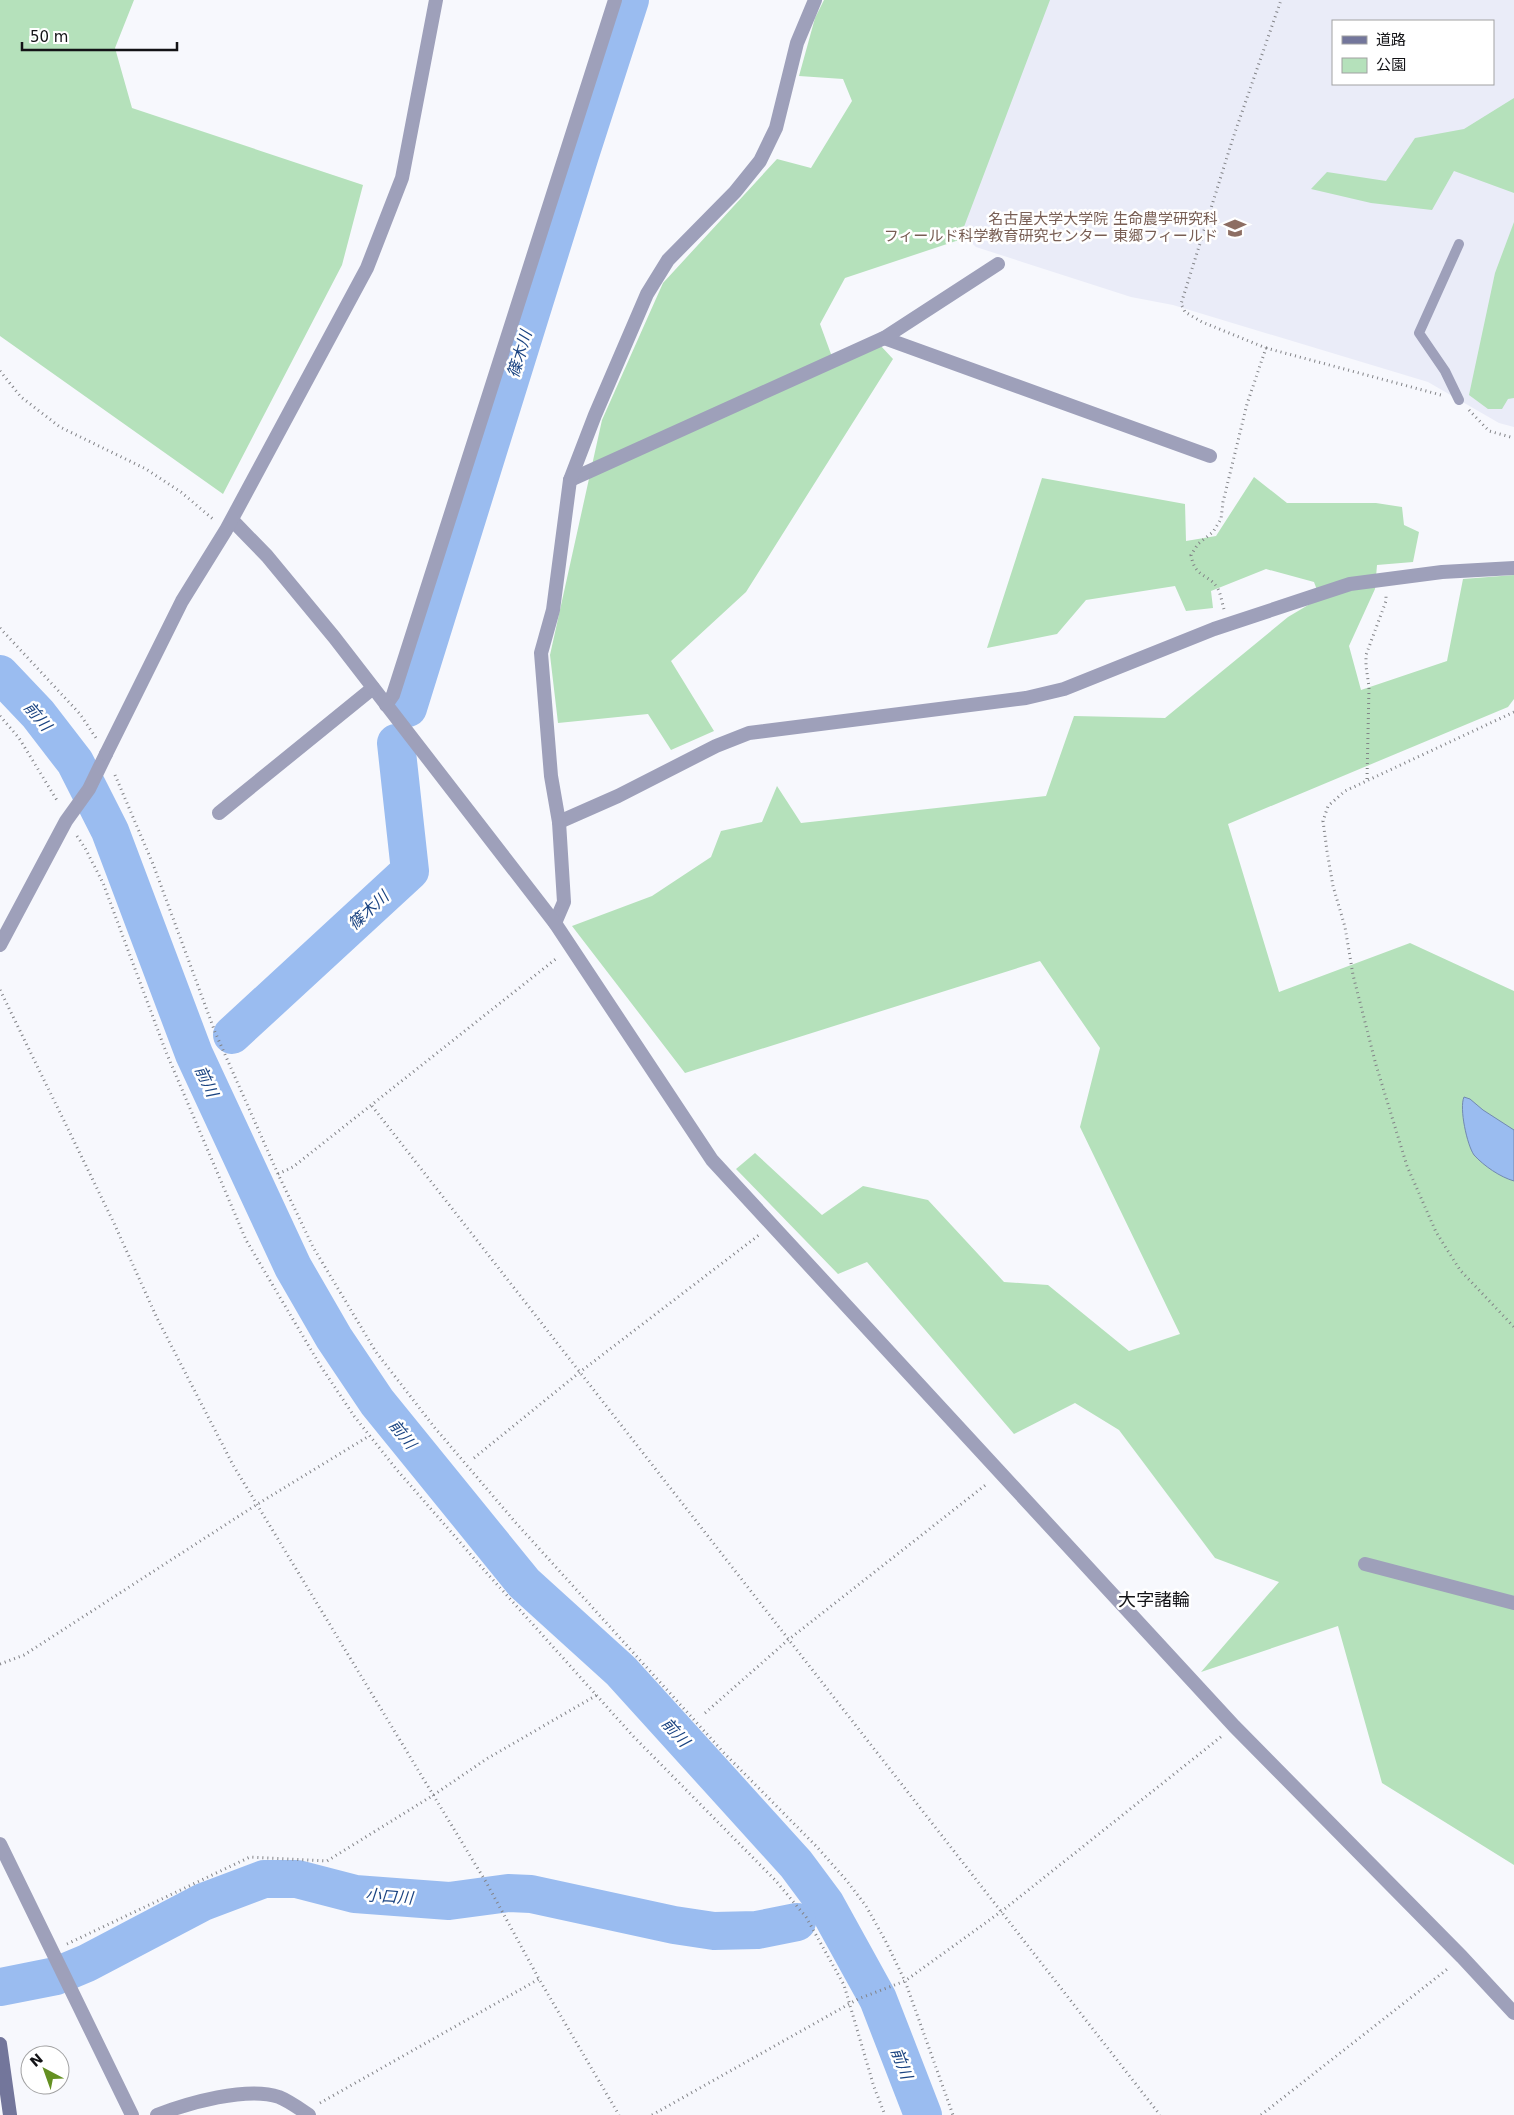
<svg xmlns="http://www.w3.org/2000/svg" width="1514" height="2115" font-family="'DejaVu Sans','Noto Sans JP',sans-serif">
  <rect width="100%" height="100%" fill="#f7f8fd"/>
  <path fill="#eaecf8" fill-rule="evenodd" d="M963 0H1514V427L1499 423 1428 382 1173 305 1131 297 976 247 936 209ZM1333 21H1493V84H1333Z"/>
  <g fill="#b5e1bb">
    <path d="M0 0H134L115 48 132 108 363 185 342 265 223 494 0 336Z"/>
    <path d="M824 0H1050L959 240 845 278 820 324 835 365 880 345 893 359 746 592 671 661 714 731 671 750 648 714 558 723 550 655 602 420 663 283 777 159 811 168 852 101 843 79 799 76 815 18Z"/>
    <path d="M1514 98V193L1454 171 1432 210 1371 203 1311 189 1327 172 1386 181 1415 138 1464 129Z"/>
    <path d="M1514 222V398L1508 399 1502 409H1488L1469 395 1495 273Z"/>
    <path d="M1254 477 1287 503H1376L1402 507 1404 525 1419 532 1413 562 1377 565 1375 589 1349 646 1361 690 1447 661 1463 579 1514 575V699L1508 707 1228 824 1279 992 1410 943 1514 991V1865L1382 1783 1338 1626 1201 1672 1279 1582 1215 1558 1119 1430 1075 1403 1014 1434 867 1262 838 1274 736 1169 755 1153 822 1215 863 1186 928 1200 1004 1282 1048 1285 1129 1351 1180 1334 1080 1127 1100 1048 1040 961 685 1073 572 926 652 896 711 857 721 831 762 822 777 786 801 823 1046 796 1074 716 1165 718 1288 617 1320 598 1314 582 1266 569 1211 591 1213 608 1186 611 1175 586 1086 600 1057 634 987 648 1042 478 1185 504 1186 541 1216 536Z"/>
  </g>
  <path fill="#9abcf0" stroke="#7289af" d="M1464 1097 1470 1099 1483 1110 1514 1130V1181C1500 1177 1484 1166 1474 1155 1467 1145 1459 1108 1464 1097Z"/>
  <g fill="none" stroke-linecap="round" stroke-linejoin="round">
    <g stroke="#9abcf0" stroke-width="38">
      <path d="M0 674 38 714 75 762 110 831 194 1054 293 1267 334 1338 377 1402 524 1583 621 1671 796 1864 825 1903 878 1999 923 2115"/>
      <path d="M408 708 580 155 630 0"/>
      <path d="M232 1035 410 871 396 743"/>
      <path d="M0 1987 56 1976 87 1963 203 1902 264 1879H297L355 1894 449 1901 508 1893 531 1894 674 1925 714 1931 757 1930 797 1922"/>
    </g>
    <g stroke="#828387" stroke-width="3" stroke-dasharray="1 4" stroke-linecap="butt">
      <path d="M1266 348 1441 395"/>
      <path d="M0 371 21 397 60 427 146 469 181 492 214 520"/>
      <path d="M1469 410 1489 431 1514 438"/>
      <path d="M1224 609C1222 603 1221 595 1218 589 1209 573 1195 579 1191 555L1198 544 1213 532 1221 519 1223 502 1247 404 1266 348 1202 322 1185 312 1181 304 1233 138 1281 0"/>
      <path d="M0 628 80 714 96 738"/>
      <path d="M1514 712 1345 791 1328 806 1323 821 1327 851 1333 886 1345 927 1353 975 1376 1065 1407 1166 1436 1232 1460 1270 1514 1327"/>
      <path d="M0 716 19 738 58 802"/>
      <path d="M115 775 153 864 215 1032 278 1174 313 1247 376 1352 435 1428 516 1523 725 1754 817 1847 847 1881 866 1906 885 1940 905 1981 953 2115"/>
      <path d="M1367 779 1369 687 1366 666V655L1386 601V596"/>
      <path d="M77 836 85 848 103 883 166 1052 246 1240 320 1365 354 1416 397 1470 485 1571 633 1736 776 1881 806 1917 844 1985 874 2087 885 2115"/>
      <path d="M0 990 113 1221 157 1318 233 1465 486 1882 539 1979 619 2115"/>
      <path d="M372 1106 1160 2115"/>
      <path d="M278 1174 293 1167 557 958"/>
      <path d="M474 1458 580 1372 759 1235"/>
      <path d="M0 1664 24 1655 256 1505 369 1436"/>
      <path d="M705 1713 788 1640 988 1483"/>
      <path d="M67 1944 250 1857 327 1861 432 1796 488 1758 597 1695"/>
      <path d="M320 2103 539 1979"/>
      <path d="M652 2115 858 1999 905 1981 1002 1911 1222 1736"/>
      <path d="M1261 2115 1450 1967"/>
    </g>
    <path stroke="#9ea0ba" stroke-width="10" d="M1459 400 1445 371 1419 333 1459 244"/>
    <g stroke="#9ea0ba" stroke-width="14">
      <path d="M884 338 1210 456"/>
      <path d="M570 480 884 338 998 264"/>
      <path d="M386 705 393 695 615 0"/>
      <path d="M219 813 373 688"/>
      <path d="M559 822 618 796 716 746 749 733 1026 698 1064 689 1214 629 1350 584 1442 572 1514 568"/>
      <path d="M555 923 564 902 559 822 551 776 541 653 553 610 570 480 595 415 647 294 668 260 735 192 760 161 776 128 797 43 815 0"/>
      <path d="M0 945 66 821 89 789 106 754"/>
      <path d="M1365 1564 1514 1603"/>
      <path d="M0 1844 132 2115"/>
      <path d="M157 2115C188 2103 247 2086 279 2097 289 2101 300 2109 309 2115"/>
    </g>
    <g stroke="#9ea0ba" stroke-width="14">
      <path d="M232 520 267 556 334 637 555 923 712 1160 1234 1726 1462 1957 1514 2013"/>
      <path d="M106 754 182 601 226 530 367 268 402 178 436 0"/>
    </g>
    <path stroke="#73769b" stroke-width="14" d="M0 2044 10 2115"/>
  </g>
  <defs>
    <g id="university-bare" transform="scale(1.725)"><path d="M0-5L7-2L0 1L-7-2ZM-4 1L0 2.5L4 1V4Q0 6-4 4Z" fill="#8d6e63" stroke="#fff" stroke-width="2.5" paint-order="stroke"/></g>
  </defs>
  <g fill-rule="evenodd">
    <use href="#university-bare" x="1235" y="228"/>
  </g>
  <g text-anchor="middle" stroke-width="5" stroke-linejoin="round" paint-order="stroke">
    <g font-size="15" fill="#785e54" stroke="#fff" text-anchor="end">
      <text x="1218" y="224">名古屋大学大学院 生命農学研究科<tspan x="1218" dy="17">フィールド科学教育研究センター 東郷フィールド</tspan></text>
    </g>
    <g font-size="16" font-style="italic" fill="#1b4482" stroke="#fff">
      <text transform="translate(519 354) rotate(-73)" y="6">篠木川</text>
      <text transform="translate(38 716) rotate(50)" y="6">前川</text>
      <text transform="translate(368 910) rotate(-43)" y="6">篠木川</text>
      <text transform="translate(207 1081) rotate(65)" y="6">前川</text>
      <text transform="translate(403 1434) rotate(51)" y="6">前川</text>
      <text transform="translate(676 1732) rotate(48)" y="6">前川</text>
      <text transform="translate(389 1896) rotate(4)" y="6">小口川</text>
      <text transform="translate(902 2063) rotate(69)" y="6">前川</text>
    </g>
    <g font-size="18" fill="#131316" stroke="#fff">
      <text x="1154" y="1606">大字諸輪</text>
    </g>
  </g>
  <rect x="1332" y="20" width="162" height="65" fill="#ffffff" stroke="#a1a1a2"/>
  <rect x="1342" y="36" width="25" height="8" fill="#73769b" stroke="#a1a1a2"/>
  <text x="1376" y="45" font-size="15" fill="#131316">道路</text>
  <rect x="1342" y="58" width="25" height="15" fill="#b5e1bb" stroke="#a1a1a2"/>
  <text x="1376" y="70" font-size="15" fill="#131316">公園</text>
  <g transform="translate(45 2070) rotate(319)"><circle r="24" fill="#ffffff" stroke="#a1a1a2"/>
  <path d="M0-4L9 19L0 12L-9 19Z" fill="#649022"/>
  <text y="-8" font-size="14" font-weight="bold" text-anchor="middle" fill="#131316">N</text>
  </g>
  <path d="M22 42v8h155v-8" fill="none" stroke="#131316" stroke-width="2.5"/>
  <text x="30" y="42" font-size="15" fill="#131316" stroke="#ffffff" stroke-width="4" paint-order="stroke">50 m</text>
</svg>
